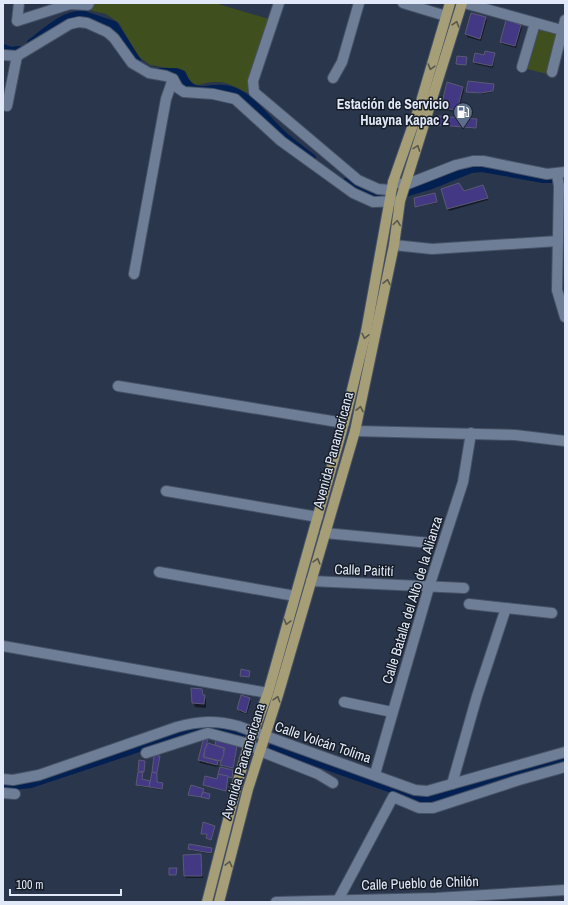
<svg xmlns="http://www.w3.org/2000/svg" width="568" height="905" font-family="'Archivo Narrow',sans-serif">
  <rect width="100%" height="100%" fill="#29364c"/>
  <g fill="#3f4f1d">
    <path d="M93 3H215L269 19 248 80 250 94C241 90 228 82 218 82 197 81 198 94 182 70L150 65 138 56 119 23 106 14 92 11Z"/>
    <path d="M537 28 558 33 547 74 527 69Z"/>
  </g>
  <g fill="#0007" fill-rule="evenodd">
    <path d="M472 14 486 18 487 20 481 41 467 37 466 34Z"/>
    <path d="M521 25 522 28 516 48 502 44 501 42Z"/>
    <path d="M494 54 495 56 493 68 475 64 474 62Z"/>
    <path d="M447 84 463 87 464 90 458 113 443 109 442 107Z"/>
    <path d="M493 85V92L482 94 467 91Z"/>
    <path d="M476 121V128L438 125Z"/>
    <path d="M484 189 488 200 449 211 448 209 463 192Z"/>
    <path d="M435 195 437 203 417 207 416 206Z"/>
    <path d="M192 689 202 690 206 700V708L195 707 191 696Z"/>
    <path d="M249 699 251 701 247 714 240 712 238 709Z"/>
    <path d="M204 738 208 740V744L216 747 217 741 236 747 233 768 222 766V761L216 760 218 767 200 763 199 760ZM222 746 227 748 223 757Z"/>
    <path d="M159 758 156 783 162 784V790L138 786 140 761 145 763 142 780 151 782Z"/>
    <path d="M190 845 212 849 211 854 190 850Z"/>
    <path d="M201 855 203 878H186L185 876Z"/>
  </g>
  <g fill="none" stroke-linecap="round" stroke-linejoin="round">
    <g stroke="#022052" stroke-width="8">
      <path d="M31 43C45 32 65 13 84 15L114 25 137 61"/>
      <path d="M3 48 11 51 19 50"/>
      <path d="M159 72H176L182 74C193 103 210 82 233 91 254 99 267 121 283 135 292 143 302 150 312 158"/>
      <path d="M346 182 362 193 377 196"/>
      <path d="M405 193 429 186 471 169 482 168 543 179H565"/>
      <path d="M273 747 420 799 437 797 565 760"/>
      <path d="M3 787 31 784 196 729 216 727 245 736"/>
    </g>
  </g>
  <g fill="#433883" stroke="#5b5a74">
    <path d="M471 13 486 17 480 39 465 34Z"/>
    <path d="M506 20 521 25 515 46 500 42Z"/>
    <path d="M485 51 495 53 492 66 473 62 475 53 484 55Z"/>
    <path d="M457 56 467 57 466 65 456 64Z"/>
    <path d="M468 81 494 84 493 91 481 93 466 92Z"/>
    <path d="M447 82 463 87 457 111 441 107Z"/>
    <path d="M438 116 477 119 476 128 437 125Z"/>
    <path d="M459 183 464 191 483 185 488 198 447 209 441 189Z"/>
    <path d="M435 193 437 202 415 207 414 198Z"/>
    <path d="M241 669 250 671 249 677 240 676Z"/>
    <path d="M191 688 202 689 203 695H205L204 704 192 703Z"/>
    <path d="M241 695 250 698 246 713 237 709Z"/>
    <path d="M204 737 208 739 203 757 218 761 217 765 198 760Z"/>
    <path d="M216 740 237 746 233 768 220 765 225 748 215 745Z"/>
    <path d="M208 743 223 748 224 754 221 761 204 757 205 749Z"/>
    <path d="M154 755 160 756 157 773 152 772Z"/>
    <path d="M139 760 145 761 144 772 138 771Z"/>
    <path d="M220 767 233 770 232 778 218 774Z"/>
    <path d="M138 772H143L142 779 150 781 149 787 136 785Z"/>
    <path d="M152 772 157 773V782L163 783 162 789 149 787Z"/>
    <path d="M218 774 228 776 226 791 203 785 205 776 217 779Z"/>
    <path d="M191 785 204 789 201 797 188 795Z"/>
    <path d="M203 792 210 794 209 799 201 797Z"/>
    <path d="M203 822 215 826 211 840 206 838 207 834H201Z"/>
    <path d="M189 844 212 848 211 853 188 849Z"/>
    <path d="M201 854 202 876H184L183 855Z"/>
    <path d="M169 868H177L176 875H169Z"/>
  </g>
  <g fill="none" stroke-linecap="round" stroke-linejoin="round">
    <g stroke="#475265" stroke-width="12">
      <g id="minor">
        <path d="M19 3 17 21 70 4 88 5 89 3"/>
        <path d="M279 3 253 81 254 92 358 180 378 189 391 190"/>
        <path d="M403 3 446 16"/>
        <path d="M464 3 565 31"/>
        <path d="M3 55 17 56 70 24 79 22 87 23 107 32 114 38 132 63 149 73 166 76 173 79 178 88 184 92 213 94 235 99 281 141 353 193 373 202 398 201"/>
        <path d="M522 67 535 23"/>
        <path d="M552 72 565 20"/>
        <path d="M333 78 342 62 359 3"/>
        <path d="M7 106 17 56"/>
        <path d="M557 174 559 186 557 290 565 317"/>
        <path d="M393 182 405 185 456 165 473 161H483L547 174 565 172"/>
        <path d="M394 245 432 249 558 241"/>
        <path d="M134 274 166 99 173 79"/>
        <path d="M118 386 344 423"/>
        <path d="M355 431 515 435 565 441"/>
        <path d="M166 491 318 517"/>
        <path d="M325 533 430 543"/>
        <path d="M159 572 295 596"/>
        <path d="M311 581 464 588"/>
        <path d="M469 604 552 613"/>
        <path d="M3 646 268 693"/>
        <path d="M344 702 392 712"/>
        <path d="M146 753 208 733 249 744 260 751 318 774 333 783"/>
        <path d="M375 774 429 587 463 482 471 433"/>
        <path d="M3 779 13 780 39 775 177 727C199 721 216 720 238 726L415 790 427 791 565 752"/>
        <path d="M452 784 477 696 506 608"/>
        <path d="M3 793 15 794"/>
        <path d="M276 902 436 898 565 890"/>
        <path d="M337 902 393 797 419 808H433L519 780 565 767"/>
      </g>
    </g>
    <g stroke="#475265" stroke-width="12">
      <g id="major">
        <path d="M207 902 238 781 249 744 268 693 344 423 366 332 393 182 420 105 450 3"/>
        <path d="M219 902 248 789 278 695 355 431 394 245 400 201 462 3"/>
      </g>
    </g>
    <use href="#minor" stroke="#6f7e97" stroke-width="10"/>
    <use href="#major" stroke="#a69e77" stroke-width="10"/>
  </g>
  <defs><path id="oneway-chevron" d="M-2-3.5L2.5 0L-2 3.5" fill="none" stroke-width="1.6" stroke-linecap="round" stroke-linejoin="round"/></defs>
  <g stroke="#57574b">
    <use href="#oneway-chevron" transform="translate(456 24) rotate(-73)"/>
    <use href="#oneway-chevron" transform="translate(431 67) rotate(106)"/>
    <use href="#oneway-chevron" transform="translate(417 148) rotate(-70)"/>
    <use href="#oneway-chevron" transform="translate(397 223) rotate(-82)"/>
    <use href="#oneway-chevron" transform="translate(387 282) rotate(-78)"/>
    <use href="#oneway-chevron" transform="translate(365 336) rotate(103)"/>
    <use href="#oneway-chevron" transform="translate(360 409) rotate(-78)"/>
    <use href="#oneway-chevron" transform="translate(317 561) rotate(-74)"/>
    <use href="#oneway-chevron" transform="translate(287 622) rotate(105)"/>
    <use href="#oneway-chevron" transform="translate(277 699) rotate(-73)"/>
    <use href="#oneway-chevron" transform="translate(229 864) rotate(-76)"/>
  </g>
  <defs>
    <g id="fuel-pin" transform="scale(1)"><path d="M0 17L-7.5 6A9.5 9.5 0 1 1 7.5 6Z" fill="#5c6f8a" stroke="#171d27"/><path d="M-5.5-6h7V0h2V4h1.3V-2.5L3-4.5l.8-.8L6-3V5H2.5V1h-1V6h-7ZM-4.2-4.7v3.2H.2V-4.7Z" fill="#fff"/></g>
  </defs>
  <g fill-rule="evenodd">
    <use href="#fuel-pin" x="463" y="112"/>
  </g>
  <g text-anchor="middle" stroke-width="3" stroke-linejoin="round" paint-order="stroke">
    <g font-size="14" font-weight="bold" fill="#e1e9f8" stroke="#171d27" text-anchor="end">
      <text x="449" y="109">Estación de Servicio<tspan x="449" dy="16">Huayna Kapac 2</tspan></text>
    </g>
    <g font-size="14" fill="#e1e9f8" stroke="#171d27">
      <text transform="translate(333 450) rotate(-75)" y="5">Avenida Panamericana</text>
      <text transform="translate(364 570) rotate(2)" y="5">Calle Paitití</text>
      <text transform="translate(412 600) rotate(-73)" y="5">Calle Batalla del Alto de la Alianza</text>
      <text transform="translate(323 742) rotate(19)" y="5">Calle Volcán Tolima</text>
      <text transform="translate(243 761) rotate(-73)" y="5">Avenida Panamericana</text>
      <text transform="translate(420 883) rotate(-2)" y="5">Calle Pueblo de Chilón</text>
    </g>
  </g>
  <rect width="568" height="905" fill="none" stroke="#e1e9f8" stroke-width="8"/>
  <path d="M10 889v6h111v-6" fill="none" stroke="#e1e9f8" stroke-width="2"/>
  <text x="16" y="889" font-size="12" fill="#e1e9f8" stroke="#171d27" stroke-width="3" paint-order="stroke">100 m</text>
</svg>
